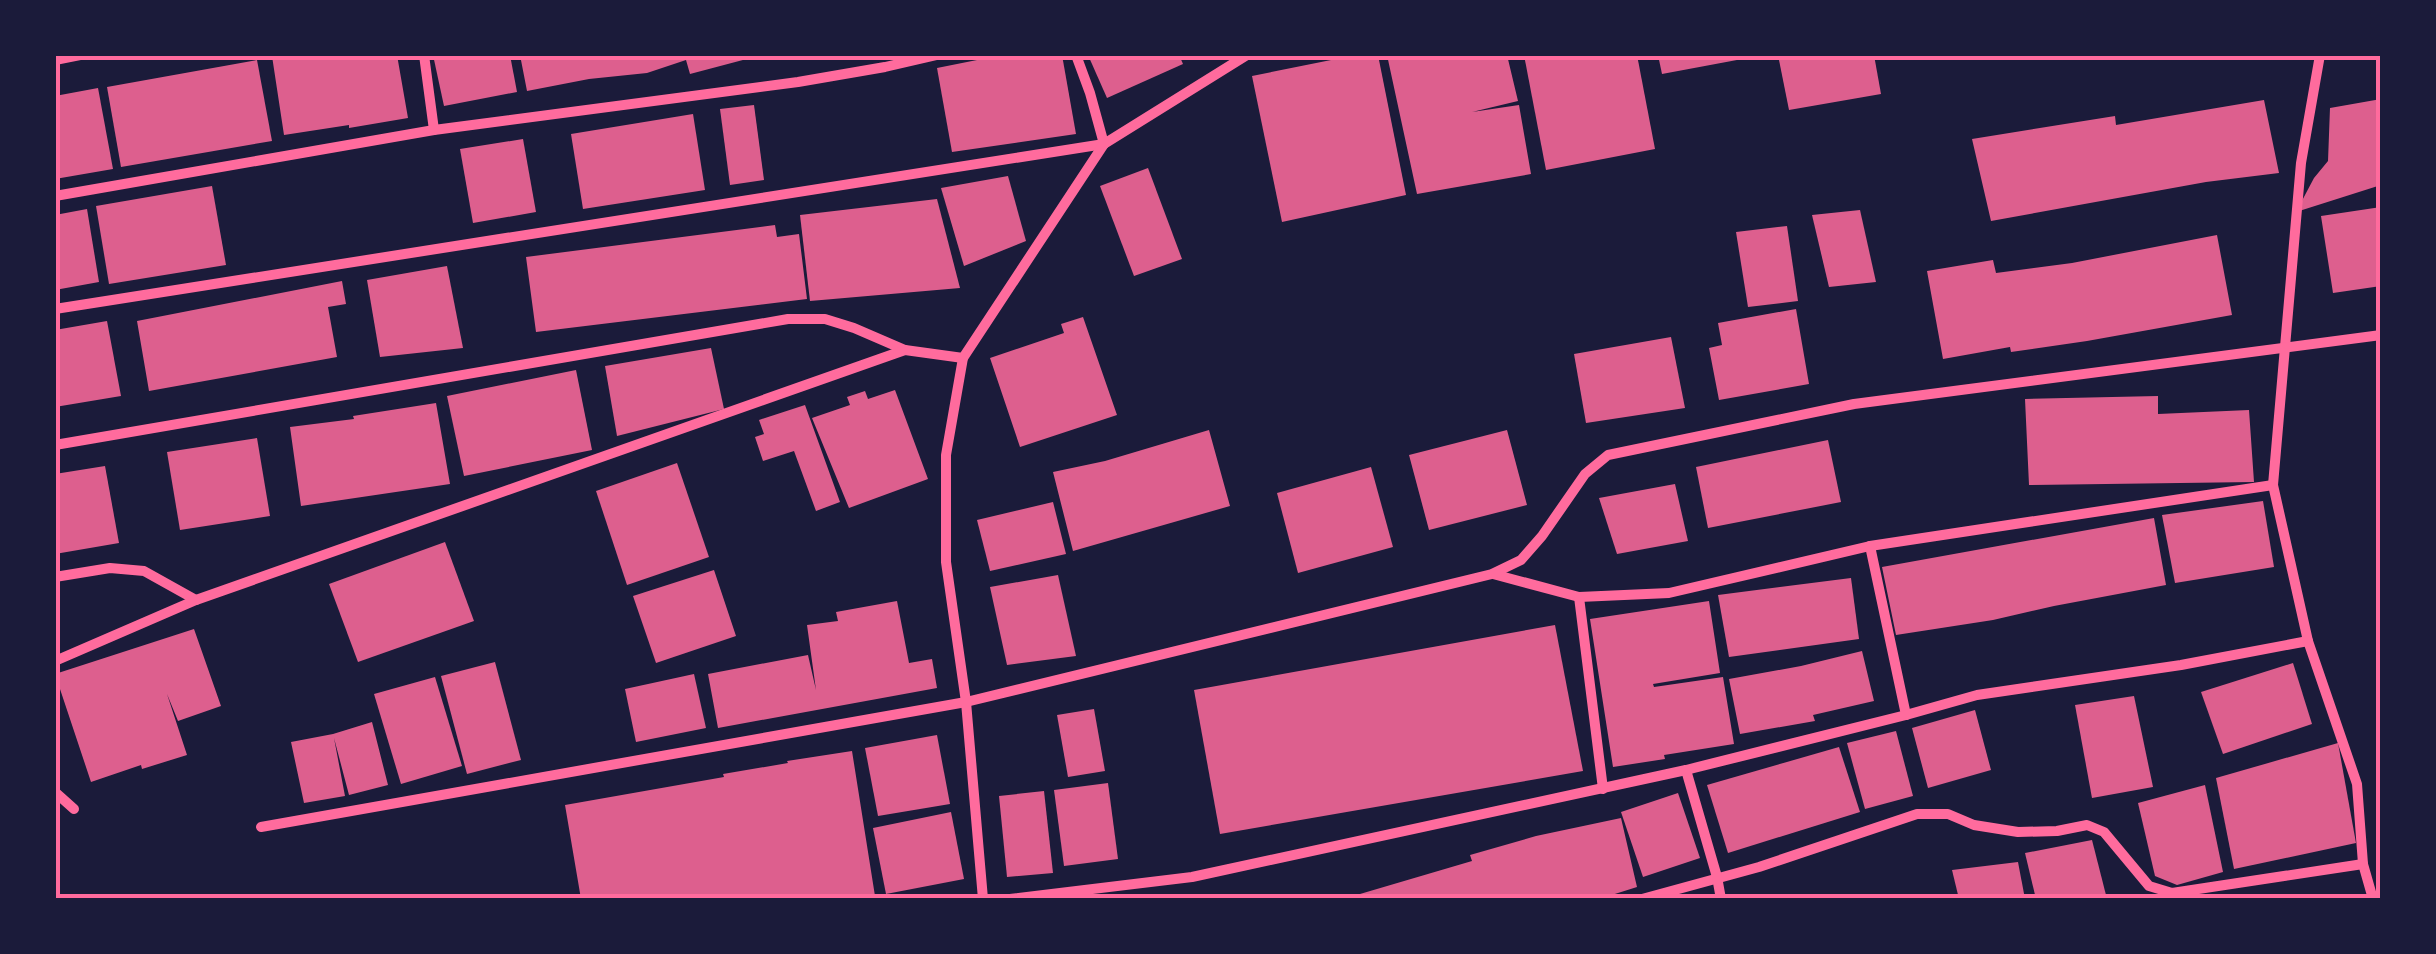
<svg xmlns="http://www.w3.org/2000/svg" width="2436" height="954" font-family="'Asap Condensed',sans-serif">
  <rect width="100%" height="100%" fill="#1b1b3a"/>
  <g fill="#dd5f8e">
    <path d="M397 55 408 118 349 128V125L284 135 272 56Z"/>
    <path d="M433 55H510L517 92 444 106Z"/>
    <path d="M520 55H758V56L690 74 686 60 647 73 589 79 527 91Z"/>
    <path d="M1002 55H1062L1076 134 952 152 937 68Z"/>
    <path d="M1088 55H1179L1183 64 1107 98Z"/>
    <path d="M1356 55H1378L1406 195 1282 222 1252 76Z"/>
    <path d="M1387 55H1507L1518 101 1472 112 1519 105 1531 174 1417 194Z"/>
    <path d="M1524 55H1637L1655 149 1546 170Z"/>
    <path d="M1658 55H1753V57L1662 74Z"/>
    <path d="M1778 55H1874L1881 94 1789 110Z"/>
    <path d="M257 60 272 141 121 167 107 87Z"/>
    <path d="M98 88 113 169 55 179V96Z"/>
    <path d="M2381 99V185L2296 212 2314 178 2328 161 2330 108Z"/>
    <path d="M2264 100 2279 173 2206 182 1991 221 1972 139 2115 116 2116 125Z"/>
    <path d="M754 105 764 180 730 185 720 109Z"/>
    <path d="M693 114 705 190 583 209 571 134Z"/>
    <path d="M523 139 536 212 473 223 460 149Z"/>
    <path d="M1148 168 1182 259 1134 276 1100 186Z"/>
    <path d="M1008 176 1026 241 964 266 941 188Z"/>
    <path d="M212 186 226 265 109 284 96 206Z"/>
    <path d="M937 199 960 288 810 301 800 215Z"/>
    <path d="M2381 207V286L2333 293 2321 216Z"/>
    <path d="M87 209 99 282 55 290V215Z"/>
    <path d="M1860 210 1876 282 1829 287 1812 215Z"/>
    <path d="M775 225 777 237 799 234 807 299 536 332 526 257Z"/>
    <path d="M1787 226 1798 301 1748 307 1736 232Z"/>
    <path d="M2217 235 2232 315 2087 341 2011 352 2010 347 1943 359 1927 271 1993 260 1996 273 2072 263Z"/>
    <path d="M447 266 463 348 380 357 367 280Z"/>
    <path d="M342 281 346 304 328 307 337 357 149 391 137 321Z"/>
    <path d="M1796 309 1809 384 1719 400 1709 348 1722 345 1718 323Z"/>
    <path d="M1083 317 1117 415 1020 447 990 358 1064 333 1061 324Z"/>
    <path d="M107 321 121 396 55 407V330Z"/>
    <path d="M1671 337 1685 408 1586 423 1574 354Z"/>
    <path d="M711 348 724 409 617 436 605 366Z"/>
    <path d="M576 370 592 450 464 476 447 396Z"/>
    <path d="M895 390 928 479 849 508 812 418 850 405 847 397 865 391 868 399Z"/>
    <path d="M2158 396V414L2249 410 2254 482 2029 485 2025 399Z"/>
    <path d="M436 403 450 484 301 506 290 427 354 419 353 416Z"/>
    <path d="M805 405 840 502 816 511 794 451 763 461 755 437 764 434 759 420Z"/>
    <path d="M1209 430 1230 506 1073 551 1053 472 1105 461Z"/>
    <path d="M1507 430 1527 505 1429 530 1409 455Z"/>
    <path d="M257 438 270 516 180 530 167 452Z"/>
    <path d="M1828 440 1841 502 1708 528 1696 467Z"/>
    <path d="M677 463 709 557 627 585 596 491Z"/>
    <path d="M105 466 119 543 55 554V474Z"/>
    <path d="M1371 467 1393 547 1298 573 1277 493Z"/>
    <path d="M1675 484 1688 541 1617 554 1599 498Z"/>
    <path d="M2263 501 2274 567 2175 583 2162 515Z"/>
    <path d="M1053 502 1066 554 990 571 977 520Z"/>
    <path d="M2154 518 2166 585 2054 606 1993 620 1896 635 1882 567Z"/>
    <path d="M445 542 474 621 358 662 329 584Z"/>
    <path d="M714 570 736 636 656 663 633 596Z"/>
    <path d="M1058 575 1076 656 1007 665 990 587Z"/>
    <path d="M1851 578 1859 639 1729 657 1718 595Z"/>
    <path d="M897 601 909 663 932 659 937 688 718 728 708 674 808 655 816 690 807 625 838 621 836 612Z"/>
    <path d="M1709 601 1720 673 1653 684 1654 687 1723 677 1734 744 1664 755 1665 759 1613 767 1590 619Z"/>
    <path d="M1555 625 1583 771 1220 834 1194 690Z"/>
    <path d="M194 629 221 706 178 721 167 694 187 755 142 769 141 765 91 782 55 674Z"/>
    <path d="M1862 651 1874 701 1813 715 1815 721 1740 734 1729 679 1801 666Z"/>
    <path d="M495 662 521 760 467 774 441 676Z"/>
    <path d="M2293 663 2312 724 2223 754 2201 692Z"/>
    <path d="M694 674 706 728 636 742 625 689Z"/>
    <path d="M435 677 462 766 401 784 374 694Z"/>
    <path d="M2134 696 2153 787 2092 798 2075 705Z"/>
    <path d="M1094 709 1105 771 1068 777 1057 715Z"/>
    <path d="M1975 710 1991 770 1928 788 1912 728Z"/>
    <path d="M372 722 388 785 349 795 334 738 345 796 304 803 291 742 333 734Z"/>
    <path d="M1896 731 1913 796 1865 809 1847 743Z"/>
    <path d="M937 735 950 804 878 816 865 748Z"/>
    <path d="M2338 743 2356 843 2234 869 2216 778Z"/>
    <path d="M1839 747 1860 812 1728 853 1707 785Z"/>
    <path d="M852 751 875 896 853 899H581L565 805 724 777 723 774 788 763 787 761Z"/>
    <path d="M1108 783 1118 859 1064 866 1054 790Z"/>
    <path d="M2205 785 2223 872 2177 885 2155 876 2138 803Z"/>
    <path d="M1044 791 1053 873 1007 877 999 796Z"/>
    <path d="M1678 793 1700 858 1643 877 1621 812Z"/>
    <path d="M951 812 964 879 886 894 873 828Z"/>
    <path d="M1621 818 1637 887 1599 899H1343L1472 861 1470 855 1536 836Z"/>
    <path d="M2092 840 2107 899H2036L2025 853Z"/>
    <path d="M2018 862 2025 899H1959L1952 870Z"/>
  </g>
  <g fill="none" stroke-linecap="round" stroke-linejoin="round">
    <g stroke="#ff6b9d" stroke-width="10">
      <path d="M424 55 434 130"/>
      <path d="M2320 55 2301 163 2273 485 2308 641 2357 784 2363 864 2373 899"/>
      <path d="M55 60 80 55"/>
      <path d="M55 196 434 130 798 82 885 67 937 55"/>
      <path d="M55 309 1104 144 1247 55"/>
      <path d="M55 445 788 319H825L854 328 905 350"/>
      <path d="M1870 546 1906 715"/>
      <path d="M1493 574 1579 597 1669 593 1870 546 2273 485"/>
      <path d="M55 577 110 568 144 571 196 600"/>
      <path d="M1579 597 1603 789"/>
      <path d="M55 661 196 600 905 350 963 358"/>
      <path d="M55 792 74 809"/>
      <path d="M261 827 966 702 1492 574 1521 560 1542 536 1585 474 1608 455 1854 404 2381 335"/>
      <path d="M983 899 966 702 946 562V455L963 358 1104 144 1090 93 1076 55"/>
      <path d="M1010 899 1192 877 1686 770"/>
      <path d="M1642 899 1759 867 1917 814H1948L1974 825 2018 832 2057 831 2087 825 2104 832 2149 886 2172 893 2363 864"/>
      <path d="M1721 899 1717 877 1686 770 1906 715 1977 695 2181 665 2308 641"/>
    </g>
  </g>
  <rect width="2436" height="954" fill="none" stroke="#1b1b3a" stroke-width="115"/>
  <rect x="58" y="58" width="2320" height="838" fill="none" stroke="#ff6b9d" stroke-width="4"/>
</svg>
